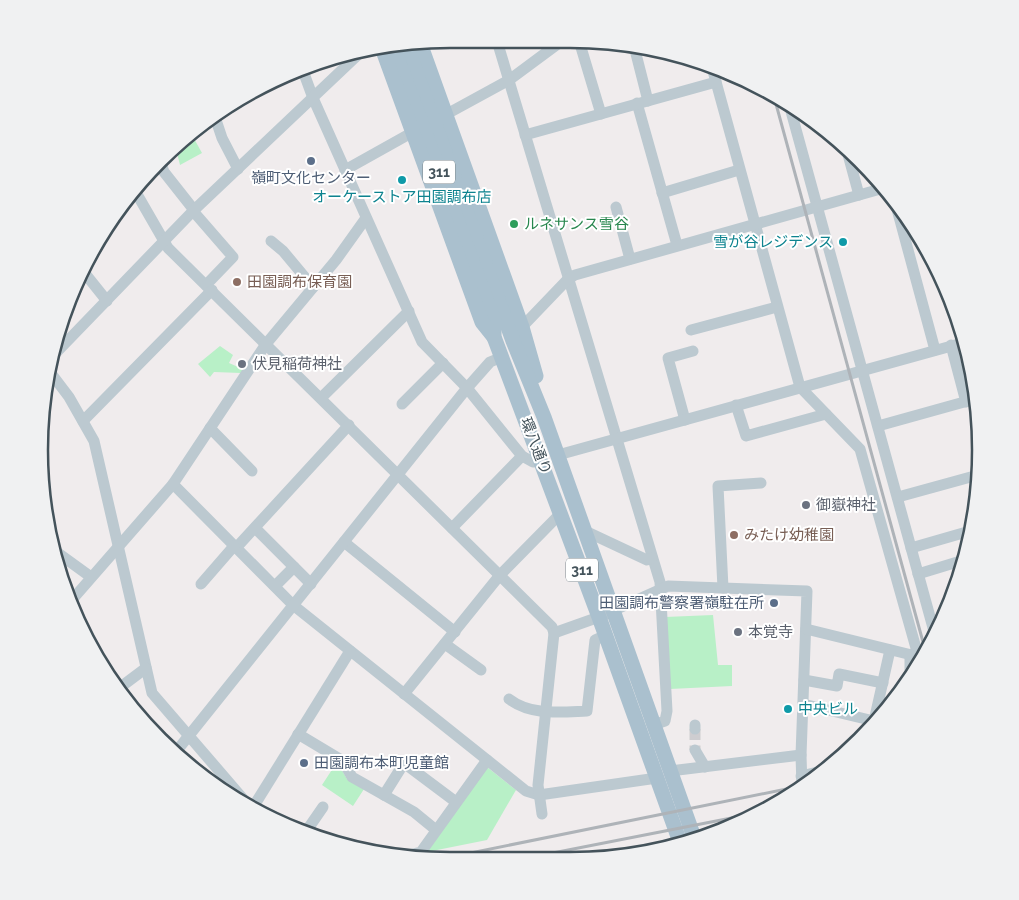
<svg xmlns="http://www.w3.org/2000/svg" width="1019" height="900" font-family="Raleway,'Noto Sans JP',sans-serif">
  <rect width="100%" height="100%" fill="#f0eced"/>
  <g fill="#b8f0c7">
    <path d="M210 120 211 124 192 135 202 153 180 165 175 145Z"/>
    <path d="M220 346 233 355 229 363 245 370 241 373 214 372 210 377 198 364Z"/>
    <path d="M713 615 718 665H732V686L670 689 665 617Z"/>
    <path d="M337 762 347 779 364 789 353 806 322 785Z"/>
    <path d="M487 767 516 790 487 840 427 852Z"/>
  </g>
  <g fill="none" stroke-linecap="round" stroke-linejoin="round">
    <path stroke="#cecdd0" stroke-width="11" stroke-dasharray="11 5.5" stroke-linecap="butt" d="M695 729V750"/>
    <g stroke="#bcc9d0" stroke-width="11">
      <path d="M497 41 660 582 667 711 665 721 653 725"/>
      <path d="M580 44 601 114"/>
      <path d="M634 46 648 101"/>
      <path d="M302 68 313 98 422 342 467 388 522 456 533 462 541 461"/>
      <path d="M713 71 800 387 860 449 916 648 915 656"/>
      <path d="M637 103 677 245"/>
      <path d="M789 104 935 635"/>
      <path d="M445 115 509 80 559 43"/>
      <path d="M215 117 222 138 238 169"/>
      <path d="M525 135 716 82"/>
      <path d="M846 147 859 195"/>
      <path d="M160 161 164 172 194 210"/>
      <path d="M345 170 413 132"/>
      <path d="M134 189 168 248 552 627 554 633 599 617 668 586 807 591 801 755 802 787"/>
      <path d="M662 193 739 170"/>
      <path d="M894 198 935 350"/>
      <path d="M616 207 630 259"/>
      <path d="M193 211 233 257 206 285"/>
      <path d="M271 241 283 251 313 287"/>
      <path d="M83 271 107 301"/>
      <path d="M522 327 568 279 575 275 884 188"/>
      <path d="M691 330 777 307"/>
      <path d="M951 345 966 402"/>
      <path d="M50 359 193 211 363 50"/>
      <path d="M47 368 69 397 94 441 152 693 251 808"/>
      <path d="M321 398 409 311"/>
      <path d="M402 404 443 363"/>
      <path d="M736 405 746 436 826 414"/>
      <path d="M685 420 668 358 693 351"/>
      <path d="M83 421 212 290"/>
      <path d="M878 426 975 399"/>
      <path d="M210 428 252 471"/>
      <path d="M558 455 966 342"/>
      <path d="M173 484 293 605 526 791 539 795 657 778"/>
      <path d="M898 497 978 475"/>
      <path d="M255 528 311 584"/>
      <path d="M452 528 522 456"/>
      <path d="M583 530 647 560 652 558"/>
      <path d="M344 542 455 632"/>
      <path d="M51 548 91 577"/>
      <path d="M236 548 349 425"/>
      <path d="M911 548 970 531"/>
      <path d="M918 574 964 560"/>
      <path d="M201 584 234 546"/>
      <path d="M275 586 294 567"/>
      <path d="M723 588 718 486 761 483"/>
      <path d="M71 601 173 484 266 344 336 260 366 218"/>
      <path d="M806 629 924 658"/>
      <path d="M445 644 481 670"/>
      <path d="M910 655V677"/>
      <path d="M804 680 837 686 839 674 883 683"/>
      <path d="M118 689 146 668"/>
      <path d="M404 694 500 575 561 513"/>
      <path d="M509 699C531 716 561 712 587 711L595 640 606 635"/>
      <path d="M803 704 874 721 890 650"/>
      <path d="M695 729V725"/>
      <path d="M298 734 343 761 352 777 414 812 436 830"/>
      <path d="M695 750 705 767"/>
      <path d="M175 753 467 388 490 362 502 357"/>
      <path d="M670 771 801 755"/>
      <path d="M801 776 826 770"/>
      <path d="M384 795 404 763 456 802"/>
      <path d="M252 809 350 651"/>
      <path d="M542 814 538 785 554 633"/>
      <path d="M305 833 323 807"/>
      <path d="M401 857 421 852 487 760"/>
    </g>
    <g stroke="#aac0ce" stroke-width="15">
      <path d="M420 43 522 327 536 376"/>
      <path d="M406 44 513 341 544 417 695 840"/>
      <path d="M393 46 494 320V337L599 617 681 845"/>
      <path d="M382 48 482 322 494 337"/>
    </g>
    <g stroke="#aeb3b8" stroke-width="3">
      <path d="M773 93 926 653"/>
      <path d="M436 860 806 785"/>
      <path d="M517 860 762 812"/>
    </g>
  </g>
  <g fill="#5c6f8a" stroke="#fff" stroke-width="2">
    <circle cx="311" cy="161" r="5"/>
    <circle cx="774" cy="603" r="5"/>
    <circle cx="304" cy="763" r="5"/>
  </g>
  <g fill="#0f9aa8" stroke="#fff" stroke-width="2">
    <circle cx="402" cy="180" r="5"/>
    <circle cx="843" cy="242" r="5"/>
    <circle cx="788" cy="709" r="5"/>
  </g>
  <circle fill="#2e9e5b" stroke="#fff" stroke-width="2" cx="514" cy="224" r="5"/>
  <g fill="#8d6e63" stroke="#fff" stroke-width="2">
    <circle cx="237" cy="282" r="5"/>
    <circle cx="734" cy="535" r="5"/>
  </g>
  <g fill="#6b7280" stroke="#fff" stroke-width="2">
    <circle cx="242" cy="364" r="5"/>
    <circle cx="806" cy="505" r="5"/>
    <circle cx="738" cy="632" r="5"/>
  </g>
  <g text-anchor="middle" stroke-width="4" stroke-linejoin="round" paint-order="stroke">
    <g fill="#fff" stroke="#7c878c" stroke-width="1">
      <rect x="423" y="160.5" width="32" height="23" rx="4"/>
      <rect x="566" y="558.5" width="32" height="23" rx="4"/>
    </g>
    <g font-size="14" font-weight="bold" fill="#44535b">
      <text x="439" y="177">311</text>
      <text x="582" y="575">311</text>
    </g>
    <g font-size="15" fill="#4e5e75" stroke="#fff">
      <text x="311" y="183">嶺町文化センター</text>
      <text x="764" y="608" text-anchor="end">田園調布警察署嶺駐在所</text>
      <text x="314" y="768" text-anchor="start">田園調布本町児童館</text>
    </g>
    <g font-size="15" fill="#0d838f" stroke="#fff">
      <text x="402" y="202">オーケーストア田園調布店</text>
      <text x="833" y="247" text-anchor="end">雪が谷レジデンス</text>
      <text x="798" y="714" text-anchor="start">中央ビル</text>
    </g>
    <g font-size="15" fill="#27864d" stroke="#fff" text-anchor="start">
      <text x="524" y="229">ルネサンス雪谷</text>
    </g>
    <g font-size="15" fill="#785e54" stroke="#fff" text-anchor="start">
      <text x="247" y="287">田園調布保育園</text>
      <text x="744" y="540">みたけ幼稚園</text>
    </g>
    <g font-size="15" fill="#5b616d" stroke="#fff" text-anchor="start">
      <text x="252" y="369">伏見稲荷神社</text>
      <text x="816" y="510">御嶽神社</text>
      <text x="748" y="637">本覚寺</text>
    </g>
    <g font-size="15" fill="#44535b" stroke="#fff">
      <text transform="translate(536 446) rotate(69)" y="5">環八通り</text>
    </g>
  </g>
  <path d="M0 0H1019V900H0ZM450 48H570A402 402 0 0 1 972 450V450A402 402 0 0 1 570 852H450A402 402 0 0 1 48 450V450A402 402 0 0 1 450 48Z" fill="#f0f1f2" fill-rule="evenodd"/>
  <path fill="none" stroke="#44535b" stroke-width="2.5" d="M450 48H570A402 402 0 0 1 972 450V450A402 402 0 0 1 570 852H450A402 402 0 0 1 48 450V450A402 402 0 0 1 450 48Z"/>
</svg>
